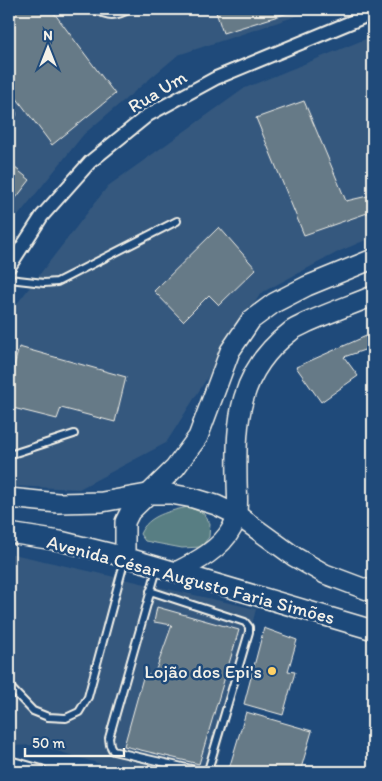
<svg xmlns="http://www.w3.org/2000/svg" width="382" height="781" font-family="Itim,sans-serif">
  <rect width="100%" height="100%" fill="#1f4a7a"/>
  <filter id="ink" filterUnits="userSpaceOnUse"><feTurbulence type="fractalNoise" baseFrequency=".02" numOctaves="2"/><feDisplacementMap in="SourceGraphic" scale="10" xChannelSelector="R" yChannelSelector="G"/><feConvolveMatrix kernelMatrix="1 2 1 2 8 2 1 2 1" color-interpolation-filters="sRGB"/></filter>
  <g filter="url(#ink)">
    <g fill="#34587e">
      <path d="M9 9H318L178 55 84 134 9 227Z"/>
      <path d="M373 36V237L340 251 261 293 166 443 79 489 9 486V314L108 186 245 88Z"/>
      <path d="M9 553 256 609 215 772H127L37 745 9 746Z"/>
    </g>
    <path fill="#587e83" stroke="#a6b8b6" d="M188 507 203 513 210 523 209 537 201 547 182 548 145 541 140 534C148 515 170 511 188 507Z"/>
    <g fill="#667a87" stroke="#f4f1e8">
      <path d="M9 9H51L115 94 52 145 9 88Z"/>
      <path d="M215 9H301L223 33Z"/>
      <path d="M304 101 346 201 372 195 373 197V211L304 235 256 118Z"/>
      <path d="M9 163 30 180 9 207Z"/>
      <path d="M219 227 256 269 219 305 209 295 183 321 154 291Z"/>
      <path d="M373 333V347L344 357 358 376 321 402 296 367Z"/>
      <path d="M19 347 126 377 115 422 61 408 57 419 9 407V385Z"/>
      <path d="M157 607 239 630 199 764 124 746 144 674 154 675 172 625 154 622Z"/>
      <path d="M264 628 297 640 288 671 295 672 283 715 244 704Z"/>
      <path d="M246 712 312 731 300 772H228Z"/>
    </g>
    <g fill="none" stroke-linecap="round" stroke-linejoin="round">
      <g stroke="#f4f1e8" stroke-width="10">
        <g id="lane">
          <path d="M94 9C108 17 116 17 130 9"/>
          <path d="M9 111 12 114"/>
          <path d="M9 279 44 283 57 282 177 221"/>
          <path d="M9 455 74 434"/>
          <path d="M150 591 245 622 249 627V632L209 767 205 771H200L113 751 110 745 109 738 157 569"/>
          <path d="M9 686 33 711 48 717 66 718 79 712 88 697 125 559"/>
        </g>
      </g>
      <g stroke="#f4f1e8" stroke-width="16">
        <g id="street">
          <path d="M9 267 42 216 90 162 148 115 216 78 373 13"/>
          <path d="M9 763 41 772"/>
        </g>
      </g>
      <g stroke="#f4f1e8" stroke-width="22">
        <g id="secondary">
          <path d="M9 498 58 503 102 502 147 494H171L193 498 216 505 237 515 295 557 325 574 373 592"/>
          <path d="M9 533 60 541 125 557 373 630"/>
          <path d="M125 557V522L130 512 175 468 198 437 230 351 251 320 274 303 307 286 373 259"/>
          <path d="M176 572C196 562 221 549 232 528 240 513 237 496 237 479 236 420 238 372 290 332 294 328 301 326 306 323 328 313 351 305 373 296"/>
        </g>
      </g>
      <use href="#lane" stroke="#1f4a7a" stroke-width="6"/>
      <use href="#street" stroke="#1f4a7a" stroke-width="12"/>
      <use href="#secondary" stroke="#1f4a7a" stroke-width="19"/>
    </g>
  </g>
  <circle fill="#ffd166" stroke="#1f4a7a" stroke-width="2" cx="272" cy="671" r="5"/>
  <g text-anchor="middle" stroke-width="5" stroke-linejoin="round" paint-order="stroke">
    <g font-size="19" fill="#f4f1e8" stroke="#1f4a7a">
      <text transform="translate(157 91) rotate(-31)" y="7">Rua Um</text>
      <text transform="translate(191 579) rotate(15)" y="7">Avenida César Augusto Faria Simões</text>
    </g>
    <g font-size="19" fill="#f4f1e8" stroke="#1f4a7a" text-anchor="end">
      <text x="262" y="678">Lojão dos Epi's</text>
    </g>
  </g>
  <rect width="382" height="781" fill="none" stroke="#1f4a7a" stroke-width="30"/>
  <rect x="15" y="15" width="352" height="751" fill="none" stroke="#f4f1e8" stroke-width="2" filter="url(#ink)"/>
  <g transform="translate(48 48)" stroke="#1f4a7a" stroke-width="4" paint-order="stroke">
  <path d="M0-4L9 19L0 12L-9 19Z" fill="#f4f1e8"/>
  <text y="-8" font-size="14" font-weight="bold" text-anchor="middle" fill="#f4f1e8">N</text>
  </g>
  <path d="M25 748v8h99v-8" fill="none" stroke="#f4f1e8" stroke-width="2.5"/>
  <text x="32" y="748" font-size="15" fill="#f4f1e8" stroke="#1f4a7a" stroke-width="4" paint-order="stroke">50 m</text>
</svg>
